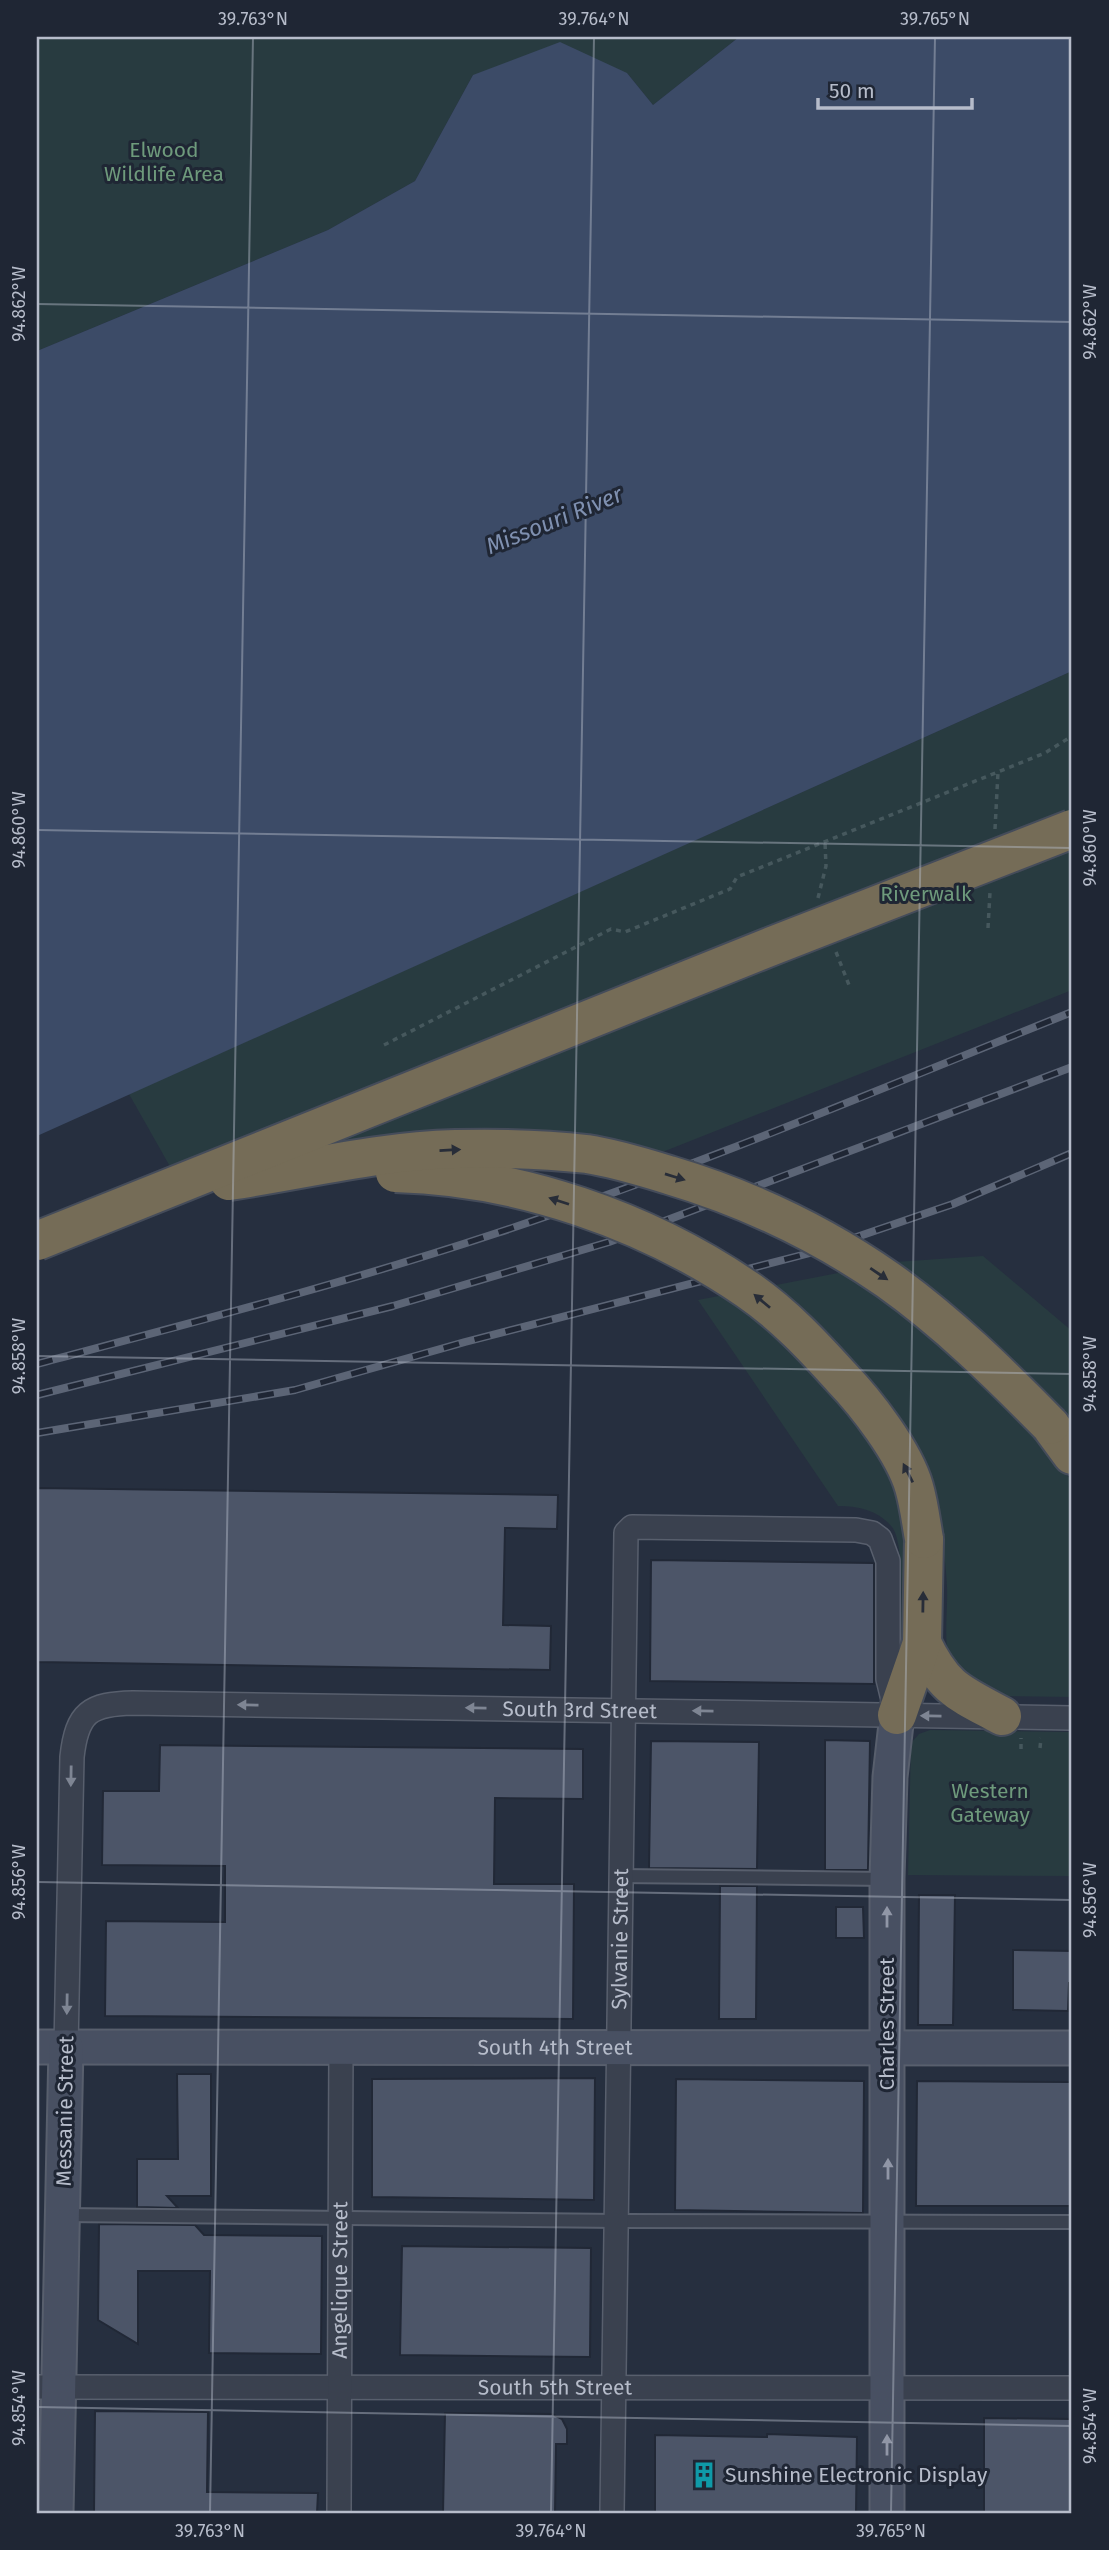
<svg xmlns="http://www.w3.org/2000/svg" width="1109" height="2550" font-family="'Fira Sans',sans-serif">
  <rect width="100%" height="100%" fill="#262f3f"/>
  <g fill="#283b40">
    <path d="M37 37H739L653 105 627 73 473 75 415 181 328 230 37 351Z"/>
    <path d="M1072 671V990L660 1153 172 1170 129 1094Z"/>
    <path d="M983 1256 1072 1331V1425L1047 1447 1072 1482V1697L1000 1696 950 1663C943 1638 948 1614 947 1587 946 1559 941 1534 934 1506L916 1556 898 1684C899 1654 908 1547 892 1527 878 1510 858 1506 838 1506L698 1300 895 1262Z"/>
    <path d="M930 1730 1072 1732V1876L908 1875 911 1743 919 1734Z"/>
  </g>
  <path fill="#3c4b67" d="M739 37H1072V671L37 1136V351L328 230 415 181 473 75 560 42 627 73 653 105Z"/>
  <g fill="#4c5568" stroke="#212836" stroke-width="2">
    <path d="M37 1488 558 1495 557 1529 505 1528 503 1625 551 1626 550 1670 37 1662Z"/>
    <path d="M651 1560 874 1563V1684L650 1681Z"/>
    <path d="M825 1740 870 1741 868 1870H825Z"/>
    <path d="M651 1741 759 1742 757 1869 649 1868Z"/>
    <path d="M160 1745 583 1749V1799L495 1798 494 1884H574L573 2019 105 2016 106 1921 225 1922V1866L102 1865 103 1791H159Z"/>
    <path d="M720 1886H757L756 2019H719Z"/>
    <path d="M919 1895H955L953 2025H918Z"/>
    <path d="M836 1907H863L864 1938H836Z"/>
    <path d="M1013 1950 1072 1951V1983H1069L1068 2011 1013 2010Z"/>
    <path d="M177 2074H211V2196H167L178 2208 137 2207V2159H178Z"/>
    <path d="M595 2078 594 2200 372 2197V2079Z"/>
    <path d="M676 2079 864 2081 863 2213 675 2210Z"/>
    <path d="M917 2081 1072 2082V2206H916Z"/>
    <path d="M99 2224 195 2225 204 2235 322 2236 321 2354 209 2353 210 2271H138V2344L98 2320Z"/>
    <path d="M402 2246 591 2248 590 2357 400 2355Z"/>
    <path d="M95 2411 208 2412 207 2492 318 2493 317 2513H94Z"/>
    <path d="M445 2413 552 2414 562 2419 567 2429V2444H556L555 2513H443Z"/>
    <path d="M984 2418 1072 2419V2513H984Z"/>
    <path d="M767 2434 857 2437 856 2513H655V2435L767 2437Z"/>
  </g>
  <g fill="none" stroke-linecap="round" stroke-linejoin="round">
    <g stroke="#585f6d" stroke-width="16">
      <g id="service">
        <path d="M620 1876 887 1879"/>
        <path d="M63 2215 616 2221 1072 2222"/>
      </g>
    </g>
    <g stroke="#585f6d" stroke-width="26">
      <g id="minor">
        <path id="s1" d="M66 2047 72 1757C77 1712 90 1704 133 1703L1072 1718"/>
        <path id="s2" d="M37 2387 1072 2388"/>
        <path id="s3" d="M339 2513 341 2046"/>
        <path id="s4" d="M612 2513 626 1533 632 1527 856 1530 872 1533 880 1539 888 1561V1679L896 1712"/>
      </g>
    </g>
    <g stroke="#585f6d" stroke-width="37">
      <g id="secondary">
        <path id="s5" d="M37 2047 1072 2048"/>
        <path d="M56 2513 66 2047"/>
        <path d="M887 2513V1879L890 1777 897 1715"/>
      </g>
    </g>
    <g stroke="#454c5a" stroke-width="42">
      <g id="motorway">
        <path d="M1050 1425 1072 1455"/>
        <path d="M922 1643C944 1689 959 1693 1002 1716"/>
        <path d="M897 1715 922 1643 924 1539"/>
      </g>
    </g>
    <g stroke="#46585d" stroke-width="3.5" stroke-dasharray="5 5" stroke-linecap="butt">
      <path d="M995 829 998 772"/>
      <path d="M818 898 826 866 825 842"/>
      <path d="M988 928 990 892"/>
      <path d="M836 952 849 985"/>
      <path d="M384 1045 611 929 625 932 730 889 737 877 1045 753 1072 736"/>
      <path d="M1040 1748 1041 1738"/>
      <path d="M1021 1749V1738"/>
    </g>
    <use href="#service" stroke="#3a414f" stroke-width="12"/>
    <use href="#minor" stroke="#3a414f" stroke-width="23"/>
    <use href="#secondary" stroke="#485062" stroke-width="33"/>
    <use href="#motorway" stroke="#756c57" stroke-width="38"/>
    <g stroke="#5c6576" stroke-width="8">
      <g id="rail">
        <path d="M37 1364C191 1323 346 1283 497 1233 692 1169 882 1088 1072 1012"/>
        <path d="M37 1395 393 1306 609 1242 1072 1067"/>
        <path d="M37 1433 295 1390 465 1342 810 1253 953 1204 1072 1153"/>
      </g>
    </g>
    <use href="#rail" stroke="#1f2634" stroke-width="5" stroke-dasharray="16" stroke-linecap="butt"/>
    <g stroke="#454c5a" stroke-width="42" stroke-linecap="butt">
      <g id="motorway-bridge">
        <path d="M395 1173C518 1176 646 1220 748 1290 783 1314 813 1346 841 1377 866 1403 904 1452 914 1487 919 1504 921 1522 924 1539"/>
        <path d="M229 1181C304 1170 378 1151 455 1149 498 1148 544 1149 587 1154 614 1158 643 1167 669 1175 746 1198 822 1234 888 1280 947 1322 1000 1374 1050 1425"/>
        <path d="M37 1241 772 946 1072 829"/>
      </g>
    </g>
    <use href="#motorway-bridge" stroke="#756c57" stroke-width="38"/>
  </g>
  <defs><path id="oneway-solid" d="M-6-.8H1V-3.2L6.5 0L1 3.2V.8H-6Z" transform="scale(1.75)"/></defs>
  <g fill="#282d38">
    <use href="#oneway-solid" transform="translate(450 1150) rotate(-3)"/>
    <use href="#oneway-solid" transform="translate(675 1177) rotate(17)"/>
    <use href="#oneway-solid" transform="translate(559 1201) rotate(-162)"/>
    <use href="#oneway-solid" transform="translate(879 1274) rotate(34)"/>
    <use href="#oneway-solid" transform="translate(762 1301) rotate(-140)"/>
    <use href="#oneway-solid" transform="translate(908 1473) rotate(-117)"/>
    <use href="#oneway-solid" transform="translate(923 1602) rotate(-89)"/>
  </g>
  <g fill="#7e8593">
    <use href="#oneway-solid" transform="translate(248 1705) rotate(-179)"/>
    <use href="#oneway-solid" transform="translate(476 1708) rotate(-179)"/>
    <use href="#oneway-solid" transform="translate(703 1711) rotate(-179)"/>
    <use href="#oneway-solid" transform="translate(931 1716) rotate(-179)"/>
    <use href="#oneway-solid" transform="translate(71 1776) rotate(91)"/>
    <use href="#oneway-solid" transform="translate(67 2004) rotate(91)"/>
  </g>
  <g fill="#9096a6">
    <use href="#oneway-solid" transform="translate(887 1917) rotate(-90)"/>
    <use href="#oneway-solid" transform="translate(888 2169) rotate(-90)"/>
    <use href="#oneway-solid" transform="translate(887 2445) rotate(-90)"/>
  </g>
  <path fill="none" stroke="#b6bcca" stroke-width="2" stroke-opacity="0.45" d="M37 304 1072 322M37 830 1072 848M37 1356 1072 1374M37 1882 1072 1900M37 2407 1072 2426M210 2513 253 37M551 2513 594 37M891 2513 935 37"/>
  <defs>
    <g id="building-bare" transform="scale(2.1)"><path d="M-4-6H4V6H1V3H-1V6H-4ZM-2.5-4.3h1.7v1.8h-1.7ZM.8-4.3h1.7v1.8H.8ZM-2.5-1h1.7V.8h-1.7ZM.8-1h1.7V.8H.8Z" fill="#0f9aa8" stroke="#1f2634" stroke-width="2.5" paint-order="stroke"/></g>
  </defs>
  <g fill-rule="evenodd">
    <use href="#building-bare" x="704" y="2475"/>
  </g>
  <g text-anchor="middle" stroke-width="6" stroke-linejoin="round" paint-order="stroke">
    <g font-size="21" fill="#6e9a7c" stroke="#1f2634">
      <text x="164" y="157">Elwood<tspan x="164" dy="24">Wildlife Area</tspan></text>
      <text x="926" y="901">Riverwalk</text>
      <text x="990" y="1798">Western<tspan x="990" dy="24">Gateway</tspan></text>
    </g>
    <g font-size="21" fill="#b6bcca" stroke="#1f2634">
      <text dy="7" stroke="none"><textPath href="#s1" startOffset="831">South 3rd Street</textPath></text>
      <text dy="7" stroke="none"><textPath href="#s4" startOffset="574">Sylvanie Street</textPath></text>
      <text transform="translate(887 2024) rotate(-90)" y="7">Charles Street</text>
      <text dy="7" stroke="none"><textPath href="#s5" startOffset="518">South 4th Street</textPath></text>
      <text transform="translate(65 2111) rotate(-89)" y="7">Messanie Street</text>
      <text dy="7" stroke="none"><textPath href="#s3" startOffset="233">Angelique Street</textPath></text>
      <text dy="7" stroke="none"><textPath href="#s2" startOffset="518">South 5th Street</textPath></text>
    </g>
    <g font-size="21" fill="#b6bcca" stroke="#1f2634" text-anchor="start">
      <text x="725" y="2482">Sunshine Electronic Display</text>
    </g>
    <g font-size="23" font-style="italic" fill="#7f90b0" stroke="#1f2634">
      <text transform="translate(554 520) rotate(-22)" y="8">Missouri River</text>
    </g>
  </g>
  <rect width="1109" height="2550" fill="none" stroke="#1f2634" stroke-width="77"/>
  <path d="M818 98v10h154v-10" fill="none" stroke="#b6bcca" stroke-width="3.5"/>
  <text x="829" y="98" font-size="21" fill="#b6bcca" stroke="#1f2634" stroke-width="5" paint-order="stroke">50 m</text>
  <rect x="38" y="38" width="1032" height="2474" fill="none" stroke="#b6bcca" stroke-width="2.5"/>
  <g font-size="18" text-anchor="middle" fill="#b6bcca">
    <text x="253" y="25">39.763°N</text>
    <text x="594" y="25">39.764°N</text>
    <text x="935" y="25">39.765°N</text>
    <text transform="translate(19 304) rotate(-90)" y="6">94.862°W</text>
    <text transform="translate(1090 322) rotate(-90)" y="6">94.862°W</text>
    <text transform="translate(19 830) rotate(-90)" y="6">94.860°W</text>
    <text transform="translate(1090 848) rotate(-90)" y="6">94.860°W</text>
    <text transform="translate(19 1356) rotate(-90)" y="6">94.858°W</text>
    <text transform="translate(1090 1374) rotate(-90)" y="6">94.858°W</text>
    <text transform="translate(19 1882) rotate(-90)" y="6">94.856°W</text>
    <text transform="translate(1090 1900) rotate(-90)" y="6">94.856°W</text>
    <text transform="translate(19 2408) rotate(-90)" y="6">94.854°W</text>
    <text transform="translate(1090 2426) rotate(-90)" y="6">94.854°W</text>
    <text x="210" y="2537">39.763°N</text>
    <text x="551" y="2537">39.764°N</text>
    <text x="891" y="2537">39.765°N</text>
  </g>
</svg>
